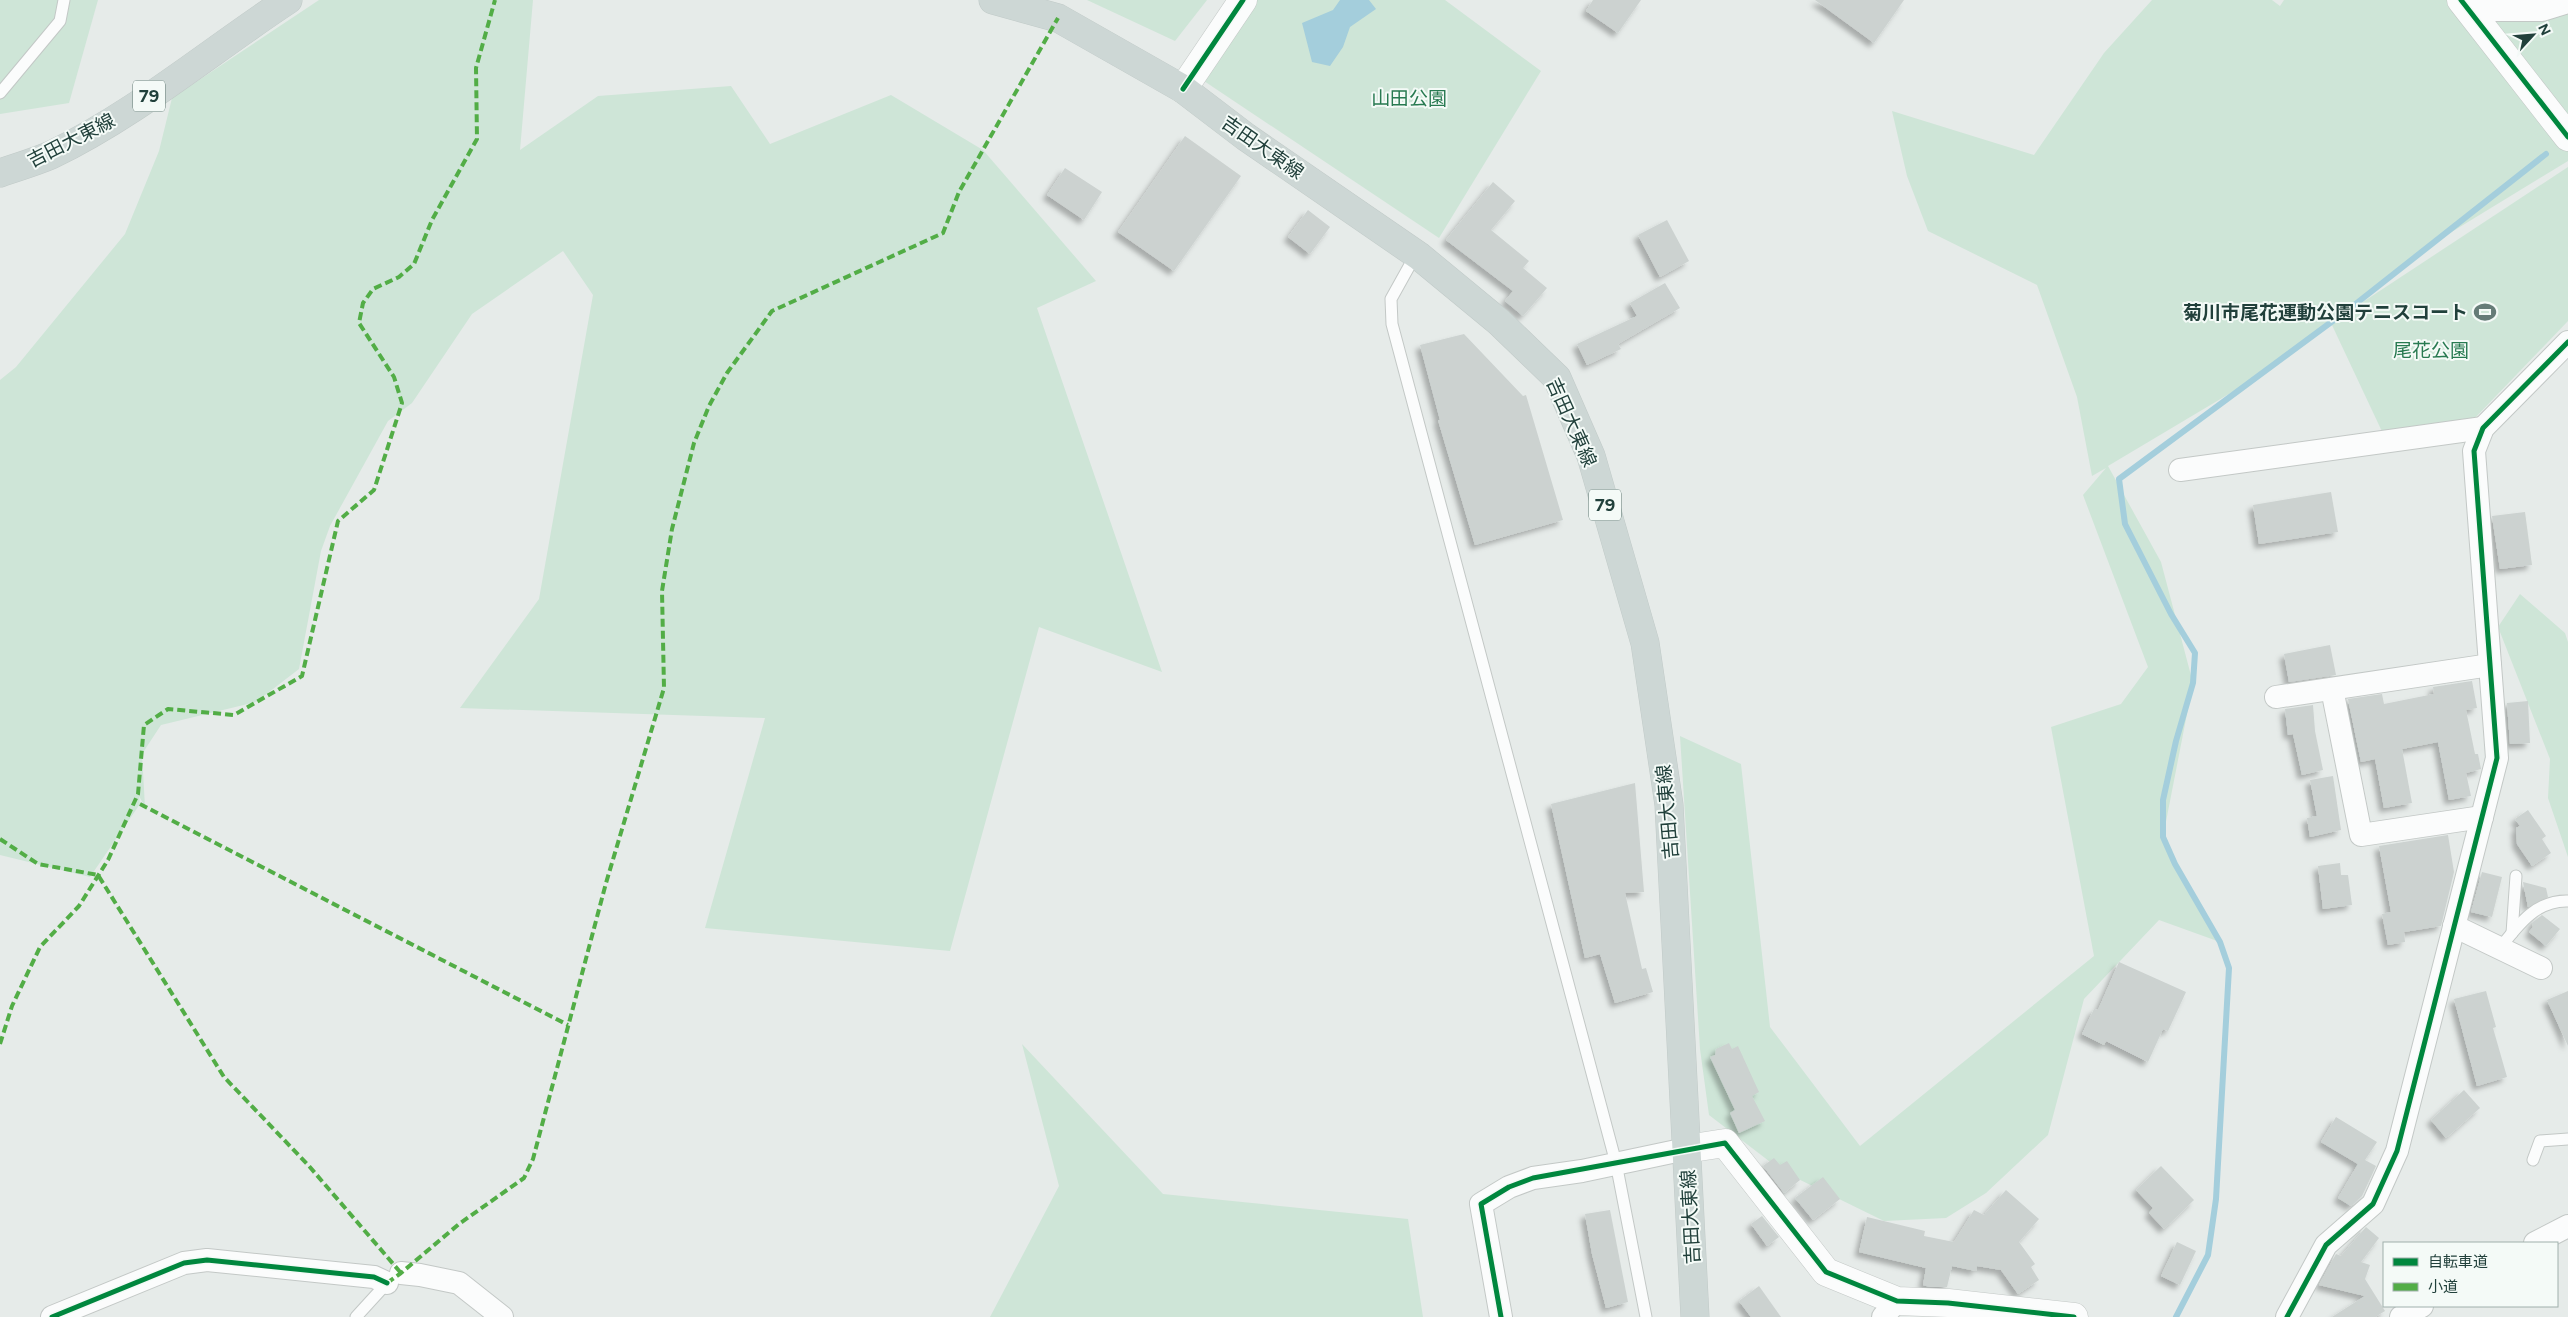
<svg xmlns="http://www.w3.org/2000/svg" width="2568" height="1317" font-family="Figtree,'Noto Sans JP',sans-serif">
  <defs>
    <filter id="shadow"><feDropShadow dx="-4.5" dy="4.5" stdDeviation="2.5" flood-color="#0004"/></filter>
  </defs>
  <rect width="100%" height="100%" fill="#e6ebe9"/>
  <g fill="#cee5d7">
    <path d="M0 0H98L69 103 0 114Z"/>
    <path d="M319 0H533L520 150 598 96 731 86 770 144 891 95 983 150 1096 281 1037 308 1162 672 1039 627 950 951 705 928 765 718 460 708 539 599 593 295 563 251 472 314 412 403 388 421 330 526 321 551 299 669 256 702 161 725 142 754 145 807 139 796 140 804 90 877 0 855V380L16 367 125 234 159 151 172 98Z"/>
    <path d="M1087 0H1207L1175 41Z"/>
    <path d="M1255 0H1445L1541 71 1439 238 1204 81Z"/>
    <path d="M2152 0H2272L2280 6 2284 0H2568V161L2432 244 2254 379 2108 466 2161 562 2193 683 2163 837 2220 942 2159 920 2084 999 2048 1135 1986 1193 1946 1218 1884 1221 1782 1171 1709 1115 1700 1049 1680 736 1741 764 1770 1027 1860 1146 2094 956 2051 727 2121 704 2148 667 2083 495 2106 468 2092 476 2077 397 2037 285 1928 231 1907 176 1892 111 2034 155 2104 53Z"/>
    <path d="M2568 167V321L2473 420 2386 440 2331 323Z"/>
    <path d="M2520 594 2565 633 2568 642V857L2548 798 2550 759 2498 627Z"/>
    <path d="M1022 1044 1163 1194 1408 1219 1423 1317H990L1059 1186Z"/>
  </g>
  <path fill="#a4cedc" d="M1340 0H1369L1376 9 1350 27 1343 47 1330 66 1312 62 1302 23 1333 10Z"/>
  <g fill="none" stroke-linecap="round" stroke-linejoin="round">
    <path stroke="#a4cedc" stroke-width="6" d="M2176 1317 2208 1255 2216 1199 2229 968 2220 942 2175 864 2163 837V800L2176 741 2193 683 2195 653 2171 614 2125 524 2119 479 2353 306 2546 154"/>
  </g>
  <g fill="#ccd2d0" filter="url(#shadow)">
    <path d="M1593 0H1641L1618 33 1586 11Z"/>
    <path d="M1815 0H1904L1874 43Z"/>
    <path d="M1185 136 1241 176 1174 271 1118 232Z"/>
    <path d="M1065 168 1102 192 1084 220 1047 195Z"/>
    <path d="M1493 182 1515 201 1491 230 1529 261 1523 268 1547 288 1523 316 1505 301 1513 291 1446 240Z"/>
    <path d="M1308 210 1330 227 1310 254 1288 237Z"/>
    <path d="M1667 220 1689 261 1660 277 1638 235Z"/>
    <path d="M1665 283 1680 308 1618 344 1621 349 1587 365 1577 344 1637 316 1630 303Z"/>
    <path d="M1464 334 1523 396 1526 395 1563 520 1475 545 1438 420H1440L1420 345Z"/>
    <path d="M2331 492 2338 532 2259 544 2253 505Z"/>
    <path d="M2525 512 2532 565 2500 569 2492 516Z"/>
    <path d="M2330 645 2336 675 2289 682 2284 654Z"/>
    <path d="M2472 681 2477 708 2466 710 2475 754H2478L2481 769 2466 773 2471 796 2449 800 2438 742 2402 749 2412 803 2384 808 2375 759 2361 762 2348 699 2382 694 2384 704 2434 694 2433 687Z"/>
    <path d="M2528 701 2530 743 2510 744 2507 703Z"/>
    <path d="M2313 705 2315 731 2323 770 2302 775 2293 734 2288 735 2285 709Z"/>
    <path d="M2333 776 2341 830 2310 837 2307 818 2317 816 2310 780Z"/>
    <path d="M1635 783 1644 892 1625 893 1642 969 1646 968 1653 992 1615 1003 1600 954 1585 958 1551 804Z"/>
    <path d="M2528 810 2546 836 2542 839 2551 853 2532 866 2517 844 2516 828 2520 826 2515 819Z"/>
    <path d="M2448 835 2454 872 2441 926 2404 932 2405 942 2388 945 2382 914 2391 912 2379 846Z"/>
    <path d="M2340 863 2341 875H2348L2352 905 2323 909 2318 866Z"/>
    <path d="M2482 872 2502 877 2492 917 2471 912Z"/>
    <path d="M2523 882 2546 888 2548 897 2528 907Z"/>
    <path d="M2542 915 2560 929 2546 946 2529 932 2533 927 2532 923Z"/>
    <path d="M2119 962 2186 992 2168 1031 2163 1029 2148 1062 2106 1041 2104 1045 2082 1034 2094 1009 2098 1010Z"/>
    <path d="M2486 991 2496 1027 2493 1028 2507 1077 2477 1086 2454 999Z"/>
    <path d="M2568 991V1046L2547 1000Z"/>
    <path d="M1729 1043 1732 1049 1738 1046 1759 1092 1752 1096 1765 1121 1739 1133 1730 1113 1735 1110 1710 1057 1715 1055 1716 1049Z"/>
    <path d="M2464 1090 2480 1108 2446 1138 2431 1120Z"/>
    <path d="M2336 1117 2377 1142 2365 1160 2376 1166 2362 1196 2351 1206 2338 1198 2358 1164 2321 1142Z"/>
    <path d="M1774 1158 1780 1165 1787 1161 1800 1180 1784 1193 1763 1166Z"/>
    <path d="M2161 1166 2194 1200 2164 1229 2149 1213 2153 1208 2136 1190Z"/>
    <path d="M1823 1177 1840 1199 1813 1220 1795 1198Z"/>
    <path d="M2006 1190 2039 1219 2019 1242 2035 1264 2031 1267 2039 1280 2018 1294 2001 1270 1977 1266 1976 1271 1952 1266 1947 1287H1930L1923 1285 1926 1268 1859 1252 1867 1217 1925 1231 1924 1236 1954 1242 1974 1210 1984 1215Z"/>
    <path d="M1610 1210 1628 1302 1606 1308 1592 1254 1585 1214Z"/>
    <path d="M1762 1216 1779 1237 1767 1246 1751 1224Z"/>
    <path d="M2366 1227 2379 1238 2361 1262 2370 1265 2365 1279 2385 1311 2375 1317H2332L2365 1296 2319 1285 2336 1254 2341 1256Z"/>
    <path d="M2177 1242 2196 1251 2180 1285 2161 1276Z"/>
    <path d="M1759 1286 1781 1317H1751L1739 1301Z"/>
  </g>
  <g fill="none" stroke-linecap="round" stroke-linejoin="round">
    <g stroke="#c3c8c6" stroke-width="13">
      <g id="service">
        <path d="M0 93 60 21 64 0"/>
        <path d="M1416 254 1391 299 1392 324 1616 1163 1646 1317"/>
        <path d="M2512 933 2516 876"/>
        <path d="M2500 948C2518 925 2536 900 2568 901"/>
        <path d="M2533 1160 2540 1141 2568 1139"/>
        <path d="M356 1317 387 1283"/>
      </g>
    </g>
    <g stroke="#c3c8c6" stroke-width="24">
      <g id="minor">
        <path d="M2469 10H2542L2568 2"/>
        <path d="M2180 470 2483 428"/>
        <path d="M2332 689 2361 835 2482 817"/>
        <path d="M2276 697 2490 665"/>
        <path d="M2454 926 2541 968"/>
        <path d="M2535 1243 2568 1226"/>
        <path d="M401 1273 420 1275 459 1283 502 1317"/>
        <path d="M52 1317 184 1263 207 1260 374 1277 387 1283"/>
        <path d="M1501 1317 1481 1204 1509 1187 1533 1178 1582 1171 1686 1149"/>
        <path d="M1883 1317 1897 1301"/>
        <path d="M2287 1317 2326 1245 2373 1204 2397 1151 2497 758 2474 451 2483 428 2568 342"/>
        <path d="M2401 1317 2422 1306"/>
      </g>
    </g>
    <g stroke="#c3c8c6" stroke-width="29">
      <g id="tertiary">
        <path d="M2461 0 2568 137"/>
        <path d="M1183 89 1243 0"/>
        <path d="M1686 1149 1725 1143 1826 1272 1897 1301 1948 1303 2074 1317"/>
      </g>
    </g>
    <g stroke="#c1cac8" stroke-width="29">
      <g id="primary">
        <path d="M993 0 1058 18 1183 89 1246 137 1419 256 1499 322 1557 378 1591 456 1645 643 1669 805 1695 1317"/>
        <path d="M0 173C17 167 35 162 51 155 136 114 209 52 288 0"/>
      </g>
    </g>
    <use href="#service" stroke="#fbfcfc" stroke-width="11"/>
    <use href="#minor" stroke="#fbfcfc" stroke-width="22"/>
    <use href="#tertiary" stroke="#fbfcfc" stroke-width="28"/>
    <use href="#primary" stroke="#cdd7d5" stroke-width="28"/>
    <g stroke="#52ad46" stroke-width="4" stroke-dasharray="8 4" stroke-linecap="butt">
      <path d="M140 804 568 1025"/>
      <path d="M0 839 38 864 98 875 224 1077 309 1166 401 1273"/>
      <path d="M0 1044 12 1006 40 947 79 906 108 860 138 794 144 725 168 709 234 715 302 676 338 521 374 490 402 403 394 377 359 323 363 303 373 289 399 277 414 264 432 220 477 139 476 68 495 0"/>
      <path d="M387 1283 401 1273 459 1224 524 1178 533 1159 606 883 664 688 662 591 672 529 694 443 709 406 727 373 772 311 943 233 959 192 1058 18"/>
    </g>
    <g stroke="#f4faf7" stroke-width="8">
      <g id="cycleway">
        <path d="M2461 0 2568 137"/>
        <path d="M1183 89 1243 0"/>
        <path d="M52 1317 184 1263 207 1260 374 1277 387 1283"/>
        <path d="M1501 1317 1481 1204 1509 1187 1533 1178 1725 1143 1826 1272 1897 1301 1948 1303 2074 1317"/>
        <path d="M2287 1317 2326 1245 2373 1204 2397 1151 2497 758 2474 451 2483 428 2568 342"/>
      </g>
    </g>
    <use href="#cycleway" stroke="#00873e" stroke-width="5"/>
  </g>
  <defs>
    <g id="stadium-bare" transform="scale(1.725)"><path d="M0-5a6.5 5 0 1 0 0 10a6.5 5 0 1 0 0-10ZM-3.5-1.8h7v3.6h-7Z" fill="#667c78" stroke="#f4faf7" stroke-width="2.5" paint-order="stroke"/></g>
  </defs>
  <g fill-rule="evenodd">
    <use href="#stadium-bare" x="2485" y="312"/>
  </g>
  <g text-anchor="middle" stroke-width="4" stroke-linejoin="round" paint-order="stroke">
    <g fill="#f4faf7" stroke="#607873" stroke-width="1">
      <rect x="133" y="80.5" width="32" height="31" rx="4"/>
      <rect x="1589" y="489.5" width="32" height="31" rx="4"/>
    </g>
    <g font-size="18" font-weight="bold" fill="#21403b">
      <text x="149" y="102">79</text>
      <text x="1605" y="511">79</text>
    </g>
    <g font-size="19" fill="#287a51" stroke="#f4faf7">
      <text x="1409" y="105">山田公園</text>
      <text x="2431" y="357">尾花公園</text>
    </g>
    <g font-size="19" fill="#21403b" stroke="#f4faf7">
      <text transform="translate(71 140) rotate(-27)" y="7">吉田大東線</text>
      <text transform="translate(1263 147) rotate(35)" y="7">吉田大東線</text>
      <text transform="translate(1572 422) rotate(66)" y="7">吉田大東線</text>
      <text transform="translate(1667 812) rotate(-95)" y="7">吉田大東線</text>
      <text transform="translate(1690 1217) rotate(-93)" y="7">吉田大東線</text>
    </g>
    <g font-size="19" font-weight="bold" fill="#21403b" stroke="#f4faf7" text-anchor="end">
      <text x="2468" y="319">菊川市尾花運動公園テニスコート</text>
    </g>
  </g>
  <rect x="2383" y="1242" width="175" height="65" fill="#f4faf7" stroke="#a0b0ac"/>
  <rect x="2393" y="1258" width="25" height="8" fill="#00873e" stroke="#a0b0ac"/>
  <text x="2428" y="1267" font-size="15" fill="#21403b">自転車道</text>
  <rect x="2393" y="1283" width="25" height="8" fill="#52ad46" stroke="#a0b0ac"/>
  <text x="2428" y="1292" font-size="15" fill="#21403b">小道</text>
  <g transform="translate(2533 35) rotate(64)" stroke="#f4faf7" stroke-width="4" paint-order="stroke">
  <path d="M0-4L9 19L0 12L-9 19Z" fill="#21403b"/>
  <text y="-8" font-size="14" font-weight="bold" text-anchor="middle" fill="#21403b">N</text>
  </g>
</svg>
